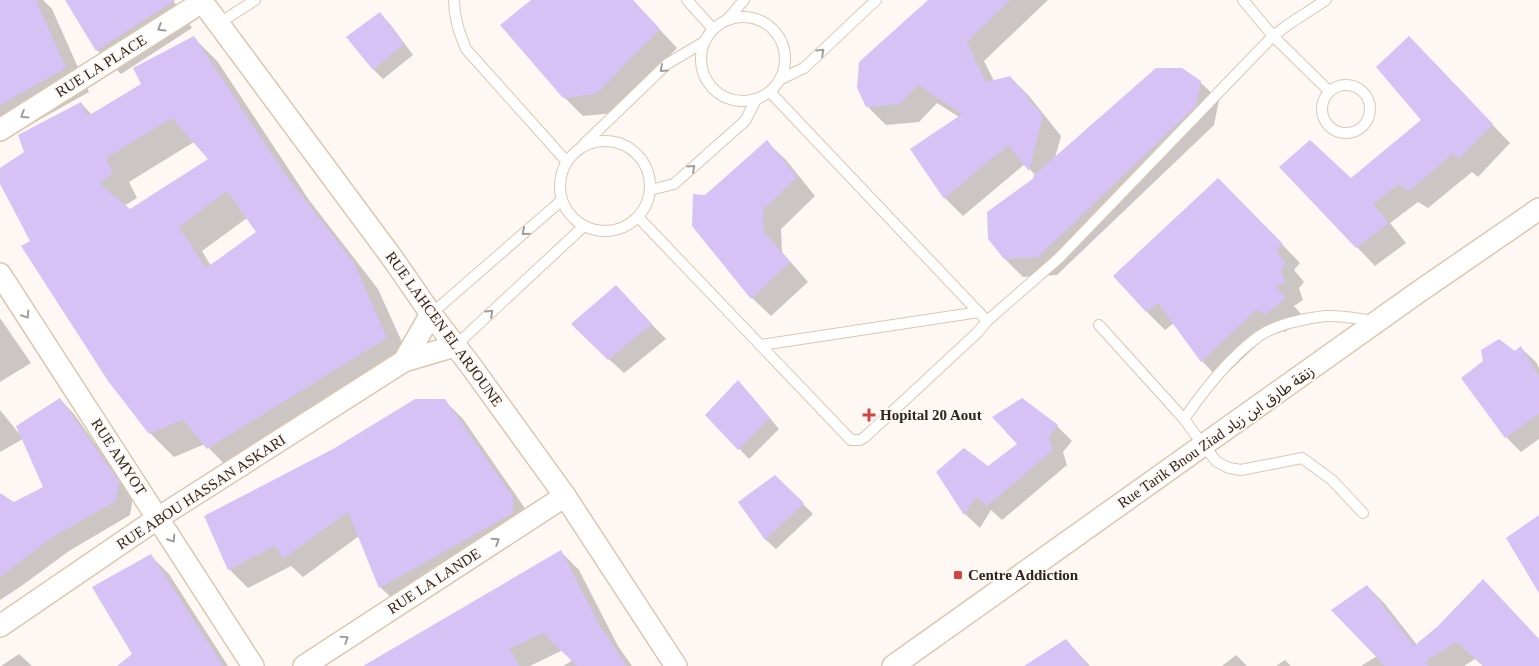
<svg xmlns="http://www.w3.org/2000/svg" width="1539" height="666" font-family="'Times New Roman','Noto Sans Arabic',serif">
  <rect width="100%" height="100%" fill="#fef8f4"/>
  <g fill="#0003" fill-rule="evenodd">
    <path d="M0 0H43L52 9 89 92 12 135 0 123Z"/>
    <path d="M69 0H173L192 28 121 74 97 50Z"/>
    <path d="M533 0H632L677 48 615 113 583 116 564 97Z"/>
    <path d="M930 0H1048L984 61 994 81 1010 77 1029 96 1061 136 1055 158 1200 82 1219 100 1214 125 1057 275 1023 277 1005 259 1036 178V176L1025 164 963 216 945 198 959 117 937 103 919 122 886 125 867 106Z"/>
    <path d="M380 14 390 24 413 55 383 79 373 69Z"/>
    <path d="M194 38 218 62 309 200 378 289 411 362 232 472 205 444 174 457 150 433 32 242 0 181V169L26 153 81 103 92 115 143 85ZM194 142 209 160 130 211 124 206 137 198 129 182ZM247 218 258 232 211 266 202 251Z"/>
    <path d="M1427 56 1510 143 1478 177 1472 172 1428 208 1418 202 1390 223 1406 243 1375 266 1281 167 1351 180 1422 120Z"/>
    <path d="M767 142 786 160 815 196 781 229 782 252 808 282 771 316 752 298 694 225 705 197Z"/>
    <path d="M1237 198 1300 263 1294 270 1304 282 1299 288 1303 300 1294 306 1304 317 1285 332 1275 328 1220 380 1202 361 1174 323 1165 330 1146 311Z"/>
    <path d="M630 302 666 339 624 373 587 339Z"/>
    <path d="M0 318 31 363 0 382Z"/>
    <path d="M1521 348 1536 362 1539 368V439L1521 452 1506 437 1462 378 1515 353Z"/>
    <path d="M748 392 779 429 749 459 707 415Z"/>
    <path d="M60 399 74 414 133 497 130 515 69 551 20 587 0 600V494L14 504 45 488 23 439 0 452V410L21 436Z"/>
    <path d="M444 400 463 419 531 517V532L399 605 380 587 359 536 303 577 291 566 248 588 229 569 206 516Z"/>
    <path d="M1021 400 1057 426 1072 441 1063 452 1067 465 1002 520 991 510 980 528 965 514 938 472 988 467 1019 444Z"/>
    <path d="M775 476 813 514 776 549 766 540 740 502Z"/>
    <path d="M561 552 579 570 618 646 632 666H563L573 660 563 650 530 666H365Z"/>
    <path d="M151 556 169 574 228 666H119L134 654Z"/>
    <path d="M1367 586 1385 604 1417 645 1439 627 1539 640V666H1483L1475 659 1464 666H1361L1377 656Z"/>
    <path d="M1066 640 1090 666H1027Z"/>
    <path d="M19 654 32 666H1Z"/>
    <path d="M1236 655 1247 666H1222Z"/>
    <path d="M1285 660 1291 666H1276Z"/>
  </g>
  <g fill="#d6c2f5" fill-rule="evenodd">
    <path d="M0 0H36L66 68 0 105Z"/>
    <path d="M65 0H175L96 51Z"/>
    <path d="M531 0H633L660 29 596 94 563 98 500 25Z"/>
    <path d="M928 0H1010L967 42 986 82 1010 76 1043 116 1029 171 1008 145 999 154 998 153 944 199 910 149 962 114 918 85 900 104 866 107 857 88 859 62Z"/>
    <path d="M380 12 404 44 373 70 346 37Z"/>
    <path d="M194 36 285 174 354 263 387 338 207 449 183 420 149 434 108 381 21 246 30 241 0 184V168L24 152 18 135 81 102 88 116 141 84 133 68ZM172 118 208 159 130 209 99 183 113 174 106 158ZM227 191 256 232 206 268 179 227Z"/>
    <path d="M1409 36 1493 124 1459 159 1453 154 1409 191 1399 184 1373 204 1389 223 1356 248 1279 167 1310 140 1351 178 1421 120 1376 67Z"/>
    <path d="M1156 68H1182L1201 81 1196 106 1038 257 1004 259 988 239 987 212 1034 178 1033 176Z"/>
    <path d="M767 140 797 177 763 210 764 232 790 262 751 299 692 226 693 194 705 195Z"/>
    <path d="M1218 178 1283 244 1276 251 1286 263 1281 269 1285 282 1276 287 1286 298 1266 314 1256 310 1201 362 1158 303 1146 312 1113 276Z"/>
    <path d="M616 285 652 324 608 360 571 324Z"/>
    <path d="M1499 339 1515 351 1521 346 1539 376V414L1505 438 1461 378 1483 361 1481 350Z"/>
    <path d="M738 380 770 418 738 450 705 415Z"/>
    <path d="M60 398 119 481 116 501 54 536 0 577V493L14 502 43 487 16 426Z"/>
    <path d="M1022 398 1058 425 1049 437 1053 450 987 506 976 497 964 515 936 472 964 448 988 466 1017 444 992 417Z"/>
    <path d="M415 399H445L513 497V513L379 588 348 512 283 559 275 546 228 570 204 516 333 449Z"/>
    <path d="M775 475 804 503 765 540 738 502Z"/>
    <path d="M1539 515V593L1506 538Z"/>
    <path d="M561 550 600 626 627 666H577L543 633 509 649 520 666H363Z"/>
    <path d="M151 554 223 666H117L132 654 92 587Z"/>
    <path d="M1483 579 1539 639V666H1484L1456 642 1426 661 1429 666H1385L1331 610 1367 585 1414 646 1438 626Z"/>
    <path d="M1066 639 1088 666H1024Z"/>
  </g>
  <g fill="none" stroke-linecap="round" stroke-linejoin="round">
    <g stroke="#dec6ae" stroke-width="12">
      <g id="service">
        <path d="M454 0C454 18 459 32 466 49L567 162"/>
        <path d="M687 0 713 29"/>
        <path d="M1243 0 1273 36 1289 24 1326 0"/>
        <circle cx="743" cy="59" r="42"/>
        <path d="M727 20 744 0"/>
        <path d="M218 24 255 0"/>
        <path d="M781 79 804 68 876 0"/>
        <circle cx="1346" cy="109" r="24"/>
        <circle cx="605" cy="186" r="45"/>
        <path d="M583 145 667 64 704 42"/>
        <path d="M650 190 674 184 745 121 756 100"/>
        <path d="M638 217 851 440H860L865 437 978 332 987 321 770 92"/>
        <path d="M431 314 562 200"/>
        <path d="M987 321 1059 258 1273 36 1329 91"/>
        <path d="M1099 325 1184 419"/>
        <path d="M761 345 979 312"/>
        <path d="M455 346 584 226"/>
        <path d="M1363 513 1332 480 1302 458 1241 470 1229 468 1217 462 1203 445 1184 419C1205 389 1229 358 1259 336 1275 325 1305 318 1325 316 1341 315 1359 319 1375 321"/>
      </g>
    </g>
    <g stroke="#dec6ae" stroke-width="24">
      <g id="minor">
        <path d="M201 0 393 259 431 314 471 366 565 496 676 666"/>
        <path d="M0 130 202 2"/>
        <path d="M0 274 253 666"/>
        <path d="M404 361 431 314"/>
        <path d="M0 626 158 518 404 361 455 346"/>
        <path d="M304 666 565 496"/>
        <path d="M893 666 1417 293 1539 209"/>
      </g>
    </g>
    <use href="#service" stroke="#fff" stroke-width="10"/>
    <use href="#minor" stroke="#fff" stroke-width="21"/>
  </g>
  <defs><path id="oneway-chevron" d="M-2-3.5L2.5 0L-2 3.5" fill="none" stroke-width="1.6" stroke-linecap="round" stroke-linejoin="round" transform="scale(1.25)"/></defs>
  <g stroke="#a19d99">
    <use href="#oneway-chevron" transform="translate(161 28) rotate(148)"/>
    <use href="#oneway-chevron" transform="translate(821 52) rotate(-43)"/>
    <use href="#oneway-chevron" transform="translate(663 69) rotate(138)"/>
    <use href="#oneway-chevron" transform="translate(24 115) rotate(148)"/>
    <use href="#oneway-chevron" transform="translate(692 168) rotate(-42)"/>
    <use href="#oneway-chevron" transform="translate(525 232) rotate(139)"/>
    <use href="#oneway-chevron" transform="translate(490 313) rotate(-43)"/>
    <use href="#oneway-chevron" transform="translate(26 315) rotate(57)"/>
    <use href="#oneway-chevron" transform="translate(172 539) rotate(57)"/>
    <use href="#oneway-chevron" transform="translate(496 541) rotate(-33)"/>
    <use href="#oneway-chevron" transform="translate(345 639) rotate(-33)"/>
  </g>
  <g fill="#d34541" stroke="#fef8f4" stroke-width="2">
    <path d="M866.5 407.5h5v5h5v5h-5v5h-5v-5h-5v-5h5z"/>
    <rect x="953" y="570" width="10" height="10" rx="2.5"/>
  </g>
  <g text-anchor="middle" stroke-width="4" stroke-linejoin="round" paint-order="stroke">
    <g font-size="15" fill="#2e251c" stroke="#fef8f4">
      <text transform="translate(101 66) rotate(-32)" y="5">RUE LA PLACE</text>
      <text transform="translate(444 329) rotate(54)" y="5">RUE LAHCEN EL ARJOUNE</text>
      <text transform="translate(1216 437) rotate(-35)" y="5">Rue Tarik Bnou Ziad زنقة طارق ابن زياد</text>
      <text transform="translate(119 457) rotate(57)" y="5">RUE AMYOT</text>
      <text transform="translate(201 492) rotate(-33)" y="5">RUE ABOU HASSAN ASKARI</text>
      <text transform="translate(434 581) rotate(-33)" y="5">RUE LA LANDE</text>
    </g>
    <g font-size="15" font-weight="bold" fill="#2e251c" stroke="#fef8f4" text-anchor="start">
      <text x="880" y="420">Hopital 20 Aout</text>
      <text x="968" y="580">Centre Addiction</text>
    </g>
  </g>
</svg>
